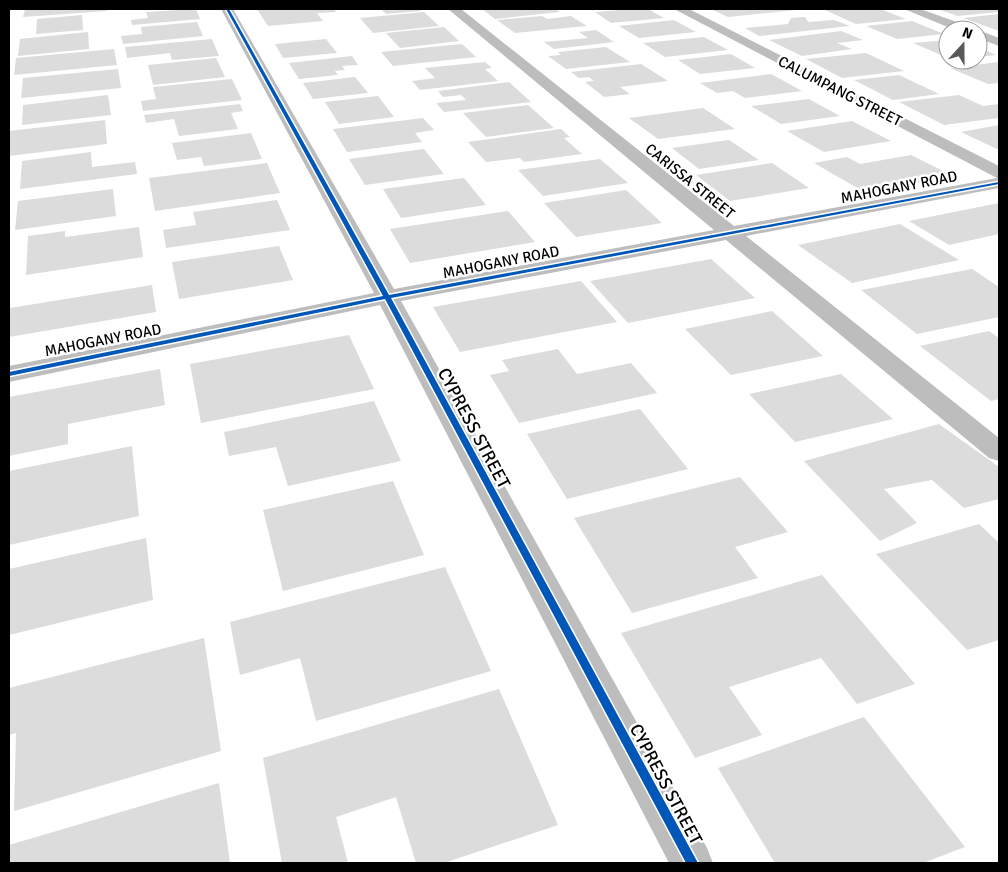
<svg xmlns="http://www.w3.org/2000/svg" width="1008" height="872" font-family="Signika,sans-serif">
  <rect width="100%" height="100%" fill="#fff"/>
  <g fill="#dcdcdc">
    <path d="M25 9H107V11L23 17Z"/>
    <path d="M196 9 200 19 132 25 131 20 148 18 146 12Z"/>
    <path d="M257 9H334L336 12 317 13 323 21 268 26Z"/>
    <path d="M381 9H419L421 11 386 14Z"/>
    <path d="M482 9H555L560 12 495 19Z"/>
    <path d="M633 9H648L664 18 611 23 595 12Z"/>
    <path d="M711 9H796V10L728 17Z"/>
    <path d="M839 9H880L906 19 856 24 825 10Z"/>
    <path d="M937 9H999V12L958 16Z"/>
    <path d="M424 12 439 26 373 33 360 18Z"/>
    <path d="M999 14V31L963 18Z"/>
    <path d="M82 15 83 30 36 34 37 19Z"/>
    <path d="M542 16 547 19 571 16 587 26 515 33 497 20Z"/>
    <path d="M805 17 808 22 834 20 850 26 759 36 745 28 788 24 791 18Z"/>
    <path d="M674 20 696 32 639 38 619 26Z"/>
    <path d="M912 21 944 34 897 39 866 26Z"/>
    <path d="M197 22 203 36 123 44 121 36 142 34 141 27Z"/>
    <path d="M444 27 459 41 400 48 386 33Z"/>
    <path d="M596 30 614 42 554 49 544 42 588 38 579 32Z"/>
    <path d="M841 31 863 40 837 43 852 49 802 56 769 40Z"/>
    <path d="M88 32 89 49 18 56 20 39Z"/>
    <path d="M704 37 728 50 665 57 643 43Z"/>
    <path d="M212 39 219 56 172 60 170 53 127 58 125 47Z"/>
    <path d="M326 39 337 53 283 58 275 44Z"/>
    <path d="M948 40V58L913 43Z"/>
    <path d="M462 44 476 57 393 66 381 52Z"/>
    <path d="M606 47 630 62 566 69 548 56 561 55 558 52Z"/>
    <path d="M978 47 996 55 978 57Z"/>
    <path d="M114 49 117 65 14 75 16 58Z"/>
    <path d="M866 53 904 71 842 78 806 59Z"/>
    <path d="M731 54 755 68 700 74 678 60Z"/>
    <path d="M352 56 358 65 342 66 345 70 335 71 338 75 299 79 289 63Z"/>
    <path d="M216 58 225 77 153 85 148 65Z"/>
    <path d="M485 62 492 68 485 69 498 81 420 90 412 81 435 78 425 68Z"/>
    <path d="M999 62V83L988 84 950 68Z"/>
    <path d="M641 64 668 81 620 87 630 94 604 97 585 82 594 81 589 77 579 78 571 72Z"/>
    <path d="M118 69 121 88 21 98 23 78Z"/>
    <path d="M771 74 802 91 745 98 733 91 717 93 700 83Z"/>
    <path d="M899 75 939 94 893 100 854 80Z"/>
    <path d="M355 77 368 93 313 99 303 83Z"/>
    <path d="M232 79 242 100 143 111 141 101 156 99 153 87Z"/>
    <path d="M509 82 531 102 444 112 436 103 466 100 461 95 443 97 438 91Z"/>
    <path d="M108 95 111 115 22 125 23 105Z"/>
    <path d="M959 95 983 106 999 104V118L944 125 899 102Z"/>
    <path d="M378 96 394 117 339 124 325 102Z"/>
    <path d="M809 99 840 116 781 124 751 106Z"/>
    <path d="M240 104 243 111 231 113 238 129 179 136 174 119 146 123 144 115Z"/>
    <path d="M528 105 554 128 486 137 463 113Z"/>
    <path d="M703 108 735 129 658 139 629 118Z"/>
    <path d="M423 118 434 130 415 133 422 142 347 152 333 129Z"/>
    <path d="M105 120 107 144 9 156V131Z"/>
    <path d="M852 121 891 141 824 152 787 131Z"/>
    <path d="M999 125V150L961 132Z"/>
    <path d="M561 129 570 137 564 138 582 154 524 162 520 158 486 162 468 142Z"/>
    <path d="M251 133 262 159 204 166 201 157 177 160 172 143Z"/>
    <path d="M729 140 759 160 699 169 672 148Z"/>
    <path d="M424 149 444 174 365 185 349 159Z"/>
    <path d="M91 152 92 167 135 162 137 174 20 189 22 161Z"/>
    <path d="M911 155 953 176 866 193 814 163 847 157 860 164Z"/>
    <path d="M600 159 628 183 543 196 518 170Z"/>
    <path d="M267 163 280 193 155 211 149 178Z"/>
    <path d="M772 163 809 188 730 201 696 175Z"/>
    <path d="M464 178 486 205 401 218 383 189Z"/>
    <path d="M113 189 116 216 15 230 18 201Z"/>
    <path d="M626 190 662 223 576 237 544 203Z"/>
    <path d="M277 200 290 230 166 248 163 230 196 225 193 212Z"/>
    <path d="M999 203V234L949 245 909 221Z"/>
    <path d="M508 211 535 242 410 263 390 229Z"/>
    <path d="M900 224 959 260 852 283 798 245Z"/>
    <path d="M139 227 143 257 26 275 28 236 65 231V237Z"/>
    <path d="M279 246 293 280 179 299 172 262Z"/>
    <path d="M711 259 755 298 628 323 590 281Z"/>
    <path d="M972 269 999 287V317L917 334 861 290Z"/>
    <path d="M581 281 617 322 460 352 433 307Z"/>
    <path d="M152 285 156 312 9 337 10 308Z"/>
    <path d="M772 311 823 356 731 375 685 329Z"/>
    <path d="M989 331 999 338V399L991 401 920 346Z"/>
    <path d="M349 335 374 389 201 423 190 364Z"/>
    <path d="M558 349 577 374 631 363 657 393 519 423 490 375 509 371 502 360Z"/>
    <path d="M160 369 165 405 68 424V444L9 456V397Z"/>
    <path d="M841 374 893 419 795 442 749 394Z"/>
    <path d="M374 401 401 461 288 486 276 447 229 456 224 432Z"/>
    <path d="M640 409 688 469 567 499 527 434Z"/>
    <path d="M939 424 999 467V499L964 508 932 480 884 489 917 523 880 541 804 461Z"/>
    <path d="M132 446 139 516 9 545V471Z"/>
    <path d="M740 477 788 532 735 547 758 578 632 613 574 518Z"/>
    <path d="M393 481 424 555 283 591 263 510Z"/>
    <path d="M979 524 999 543V640L967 650 876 554Z"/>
    <path d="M146 538 153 600 9 635V569Z"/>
    <path d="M445 567 491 671 316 721 300 658 240 675 230 622Z"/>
    <path d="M822 575 915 684 857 704 821 658 729 687 762 735 695 758 621 633Z"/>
    <path d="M204 638 221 751 14 811 16 733 9 735V688Z"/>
    <path d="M499 689 558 825 444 863H416L396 797 336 817 348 863H282L263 758Z"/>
    <path d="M864 717 965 847 923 863H775L718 768Z"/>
    <path d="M219 783 230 863H9V845Z"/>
  </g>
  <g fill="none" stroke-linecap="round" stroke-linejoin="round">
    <g fill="#bdbdbd" fill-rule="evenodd">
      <path d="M221 9H233L394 289 714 230 448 9H461L734 226 997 178 674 9H689L999 166V188L746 236 999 438V461L989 458 726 240 401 301 707 848 713 863H669L380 305 9 382V366L374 293Z"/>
      <path d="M904 9H920L971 27 973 30H955Z"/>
      <path d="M978 30 999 38V46L978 38Z"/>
    </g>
    <g stroke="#fff" stroke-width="3">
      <path id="cycleway" d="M226 9H229L389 295 999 182V184L391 298 698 863H686L385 299 9 376V372L383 296Z"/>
    </g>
    <use href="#cycleway" fill="#0057b8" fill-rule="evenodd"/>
  </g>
  <g text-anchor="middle" stroke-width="5" stroke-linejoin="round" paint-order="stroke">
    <g font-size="15" fill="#000" stroke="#fff">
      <text transform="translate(840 91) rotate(27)" y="5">CALUMPANG STREET</text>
      <text transform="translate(690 181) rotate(39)" y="5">CARISSA STREET</text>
      <text transform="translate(899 187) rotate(-11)" y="5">MAHOGANY ROAD</text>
      <text transform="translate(501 262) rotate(-11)" y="5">MAHOGANY ROAD</text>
      <text transform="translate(103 340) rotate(-11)" y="5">MAHOGANY ROAD</text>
    </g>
    <g font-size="18" fill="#000" stroke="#fff">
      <text transform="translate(474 428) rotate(62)" y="6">CYPRESS STREET</text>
      <text transform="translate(666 784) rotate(62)" y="6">CYPRESS STREET</text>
    </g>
  </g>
  <rect width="1008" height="872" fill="none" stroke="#000000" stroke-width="20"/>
  <g transform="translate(963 45) rotate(21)"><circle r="24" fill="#ffffff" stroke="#999999"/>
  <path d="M0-4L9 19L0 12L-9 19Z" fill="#595959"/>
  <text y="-8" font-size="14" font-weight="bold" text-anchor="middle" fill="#000000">N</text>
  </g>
</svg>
